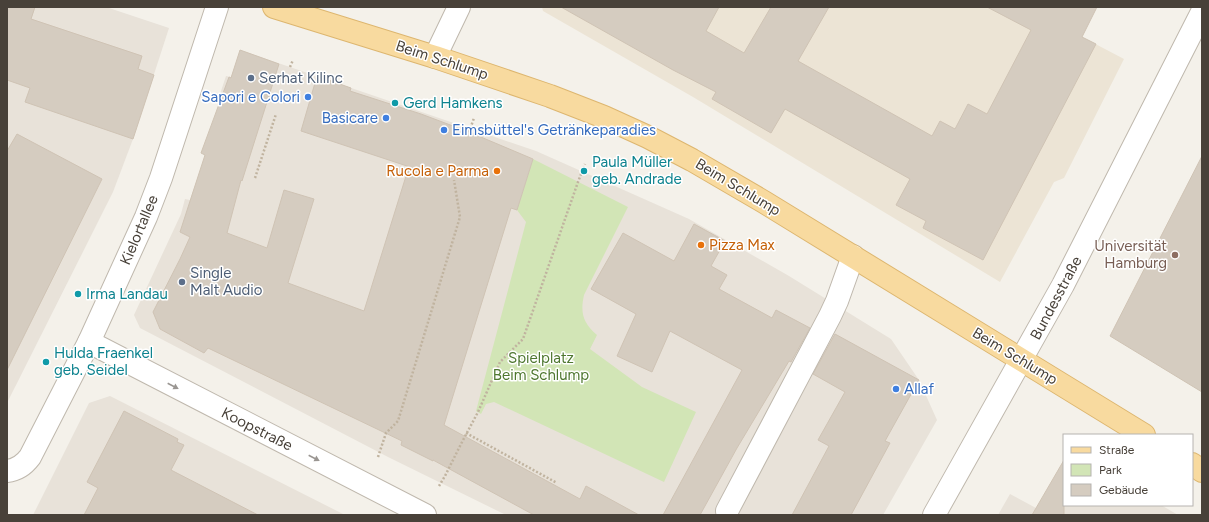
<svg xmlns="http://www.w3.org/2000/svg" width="1209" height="522" font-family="Figtree,sans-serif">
  <rect width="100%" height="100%" fill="#f4f1ea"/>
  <g fill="#e8e2d9">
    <path d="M7 7H106L169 28 133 139 113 192 7 403Z"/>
    <path d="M240 50 536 151 689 219 789 276 891 339 919 380 937 420 883 515H506L388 457 140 328 134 315 181 214 185 199 190 200 205 155 201 153 225 95 220 94 226 76 231 77Z"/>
    <path d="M110 396 345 515H33L89 403Z"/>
    <path d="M1010 494 1036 508 1064 505H1161L1178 515H998Z"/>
  </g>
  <path fill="#ece4d5" d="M542 7H1025L1124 59 1064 178 1054 182 1000 282 693 97 543 11Z"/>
  <path fill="#d2e5b6" d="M533 159 628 207 584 295C580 313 583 323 597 335L590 349 642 387 696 412 664 482 494 402 486 404 481 414 476 411 526 222 517 210Z"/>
  <g fill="#d5ccc0" stroke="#cfc3b4">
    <path d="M7 7H35L31 19 142 56 138 69 154 75 133 139 25 102 30 88 7 80Z"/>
    <path d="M561 7H719L706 31 744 53 771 7H829L798 61 932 136 940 121 955 129 968 104 987 114 1031 30 987 7H1097L1082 37 1096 44 983 260 923 228 926 221 896 205 910 179 785 109 771 133 712 99 716 92 673 70Z"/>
    <path d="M240 50 279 64 242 181 241 180 227 233 267 248 284 190 314 199 288 283 364 311 406 176 410 167 301 131 317 76 351 88 350 91 421 114 469 132 533 159 517 210 511 208 444 425 580 499 586 486 639 515H534L433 460V461L401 445 402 441 208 348 204 353 160 329 153 312 180 259 190 237 180 232 205 155 201 153 229 77 231 78Z"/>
    <path d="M17 134 102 179 7 370V151Z"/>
    <path d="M1202 156V392L1110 336Z"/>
    <path d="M694 224 725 241 711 266 727 275 719 289 772 318 776 310 810 328 791 362 789 361 737 448 700 515H663L742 370 670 331 652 372 617 356 636 314 591 289 623 233 674 261Z"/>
    <path d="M835 334 919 380 885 441 890 443 851 515H792L829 446 818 440 845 392 813 374Z"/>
    <path d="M124 411 178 439 177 442 184 445 171 470 258 515H84L98 488 87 482Z"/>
    <path d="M1064 460V515H1032Z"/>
  </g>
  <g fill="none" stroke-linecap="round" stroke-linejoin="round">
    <g stroke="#bfb8ad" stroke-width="24">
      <g id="minor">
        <path d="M435 57 459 7"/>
        <path d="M89 342 425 515"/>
        <path d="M7 471C17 470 24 465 30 457L89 342 146 217 161 178 217 7"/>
        <path d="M727 511 830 316 837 301 853 256"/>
        <path d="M934 515 1063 285 1202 12"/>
      </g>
    </g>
    <g stroke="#ddb66f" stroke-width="24">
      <g id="major">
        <path d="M274 7 435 57 550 96 604 117 648 137 692 160 764 202 1144 435"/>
        <path d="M1192 464 1202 471"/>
      </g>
    </g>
    <g stroke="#c0b39f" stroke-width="2.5" stroke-dasharray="2 2" stroke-linecap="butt">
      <path d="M290 67 293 60"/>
      <path d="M469 132 474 118"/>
      <path d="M255 178 276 114"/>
      <path d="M466 433 557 483"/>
      <path d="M378 457 386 433 398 421 460 217 454 180"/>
      <path d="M439 486 445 476 461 444 478 412 500 362 523 339 578 182 585 164"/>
    </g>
    <use href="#minor" stroke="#fff" stroke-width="22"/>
    <use href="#major" stroke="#f8da9f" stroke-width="22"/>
  </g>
  <defs><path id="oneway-solid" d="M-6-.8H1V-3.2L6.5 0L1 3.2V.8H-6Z"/></defs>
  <g fill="#9a9692">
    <use href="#oneway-solid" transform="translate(173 386) rotate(27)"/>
    <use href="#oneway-solid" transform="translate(314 458) rotate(27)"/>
  </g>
  <g fill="#5c6f8a" stroke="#fff" stroke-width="1.5">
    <circle cx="251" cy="78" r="4"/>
    <circle cx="182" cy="282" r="4"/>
  </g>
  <g fill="#3f7fe0" stroke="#fff" stroke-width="1.5">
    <circle cx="308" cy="97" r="4"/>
    <circle cx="386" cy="118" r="4"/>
    <circle cx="444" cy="130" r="4"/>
    <circle cx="896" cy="389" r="4"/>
  </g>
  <g fill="#0f9aa8" stroke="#fff" stroke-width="1.5">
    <circle cx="395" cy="103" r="4"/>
    <circle cx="584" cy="171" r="4"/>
    <circle cx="78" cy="294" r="4"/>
    <circle cx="46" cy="362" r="4"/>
  </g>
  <g fill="#e8710a" stroke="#fff" stroke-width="1.5">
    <circle cx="497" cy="171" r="4"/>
    <circle cx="701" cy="245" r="4"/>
  </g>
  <circle fill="#8d6e63" stroke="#fff" stroke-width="1.5" cx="1175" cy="255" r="4"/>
  <g text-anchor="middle" stroke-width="3" stroke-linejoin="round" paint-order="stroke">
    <g font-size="15" fill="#484139" stroke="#fff">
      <text transform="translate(442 60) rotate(18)" y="5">Beim Schlump</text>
      <text transform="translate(738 187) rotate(31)" y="5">Beim Schlump</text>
      <text transform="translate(139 230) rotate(-67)" y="5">Kielortallee</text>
      <text transform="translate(1056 298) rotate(-62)" y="5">Bundesstraße</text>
      <text transform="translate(1015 356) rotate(31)" y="5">Beim Schlump</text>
      <text transform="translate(257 429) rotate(27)" y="5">Koopstraße</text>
    </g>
    <g font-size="15" fill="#4e5e75" stroke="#fff" text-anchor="start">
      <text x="259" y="83">Serhat Kilinc</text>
      <text x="190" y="278">Single<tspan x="190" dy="17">Malt Audio</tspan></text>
    </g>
    <g font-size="15" fill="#366cbe" stroke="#fff" text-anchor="end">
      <text x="300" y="102">Sapori e Colori</text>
      <text x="378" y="123">Basicare</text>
      <text x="452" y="135" text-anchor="start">Eimsbüttel's Getränkeparadies</text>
      <text x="904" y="394" text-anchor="start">Allaf</text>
    </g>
    <g font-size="15" fill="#0d838f" stroke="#fff" text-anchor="start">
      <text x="403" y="108">Gerd Hamkens</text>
      <text x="592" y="167">Paula Müller<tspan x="592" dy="17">geb. Andrade</tspan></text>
      <text x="86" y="299">Irma Landau</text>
      <text x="54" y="358">Hulda Fraenkel<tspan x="54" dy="17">geb. Seidel</tspan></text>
    </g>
    <g font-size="15" fill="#c56008" stroke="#fff" text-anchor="end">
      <text x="489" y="176">Rucola e Parma</text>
      <text x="709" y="250" text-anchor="start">Pizza Max</text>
    </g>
    <g font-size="15" fill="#785e54" stroke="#fff" text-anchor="end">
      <text x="1167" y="251">Universität<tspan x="1167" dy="17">Hamburg</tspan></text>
    </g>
    <g font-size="15" fill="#4e772f" stroke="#fff">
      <text x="541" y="363">Spielplatz<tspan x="541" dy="17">Beim Schlump</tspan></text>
    </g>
  </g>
  <rect width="1209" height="522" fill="none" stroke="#484139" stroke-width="16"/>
  <rect x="1063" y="434" width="130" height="72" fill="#ffffff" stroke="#b6b3b0"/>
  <rect x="1071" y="447" width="20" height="6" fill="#f8da9f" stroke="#b6b3b0"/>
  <text x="1099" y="454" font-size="12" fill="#484139">Straße</text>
  <rect x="1071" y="464" width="20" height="12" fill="#d2e5b6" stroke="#b6b3b0"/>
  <text x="1099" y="474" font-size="12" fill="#484139">Park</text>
  <rect x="1071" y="484" width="20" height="12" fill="#d5ccc0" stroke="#b6b3b0"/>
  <text x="1099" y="494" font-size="12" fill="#484139">Gebäude</text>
</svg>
